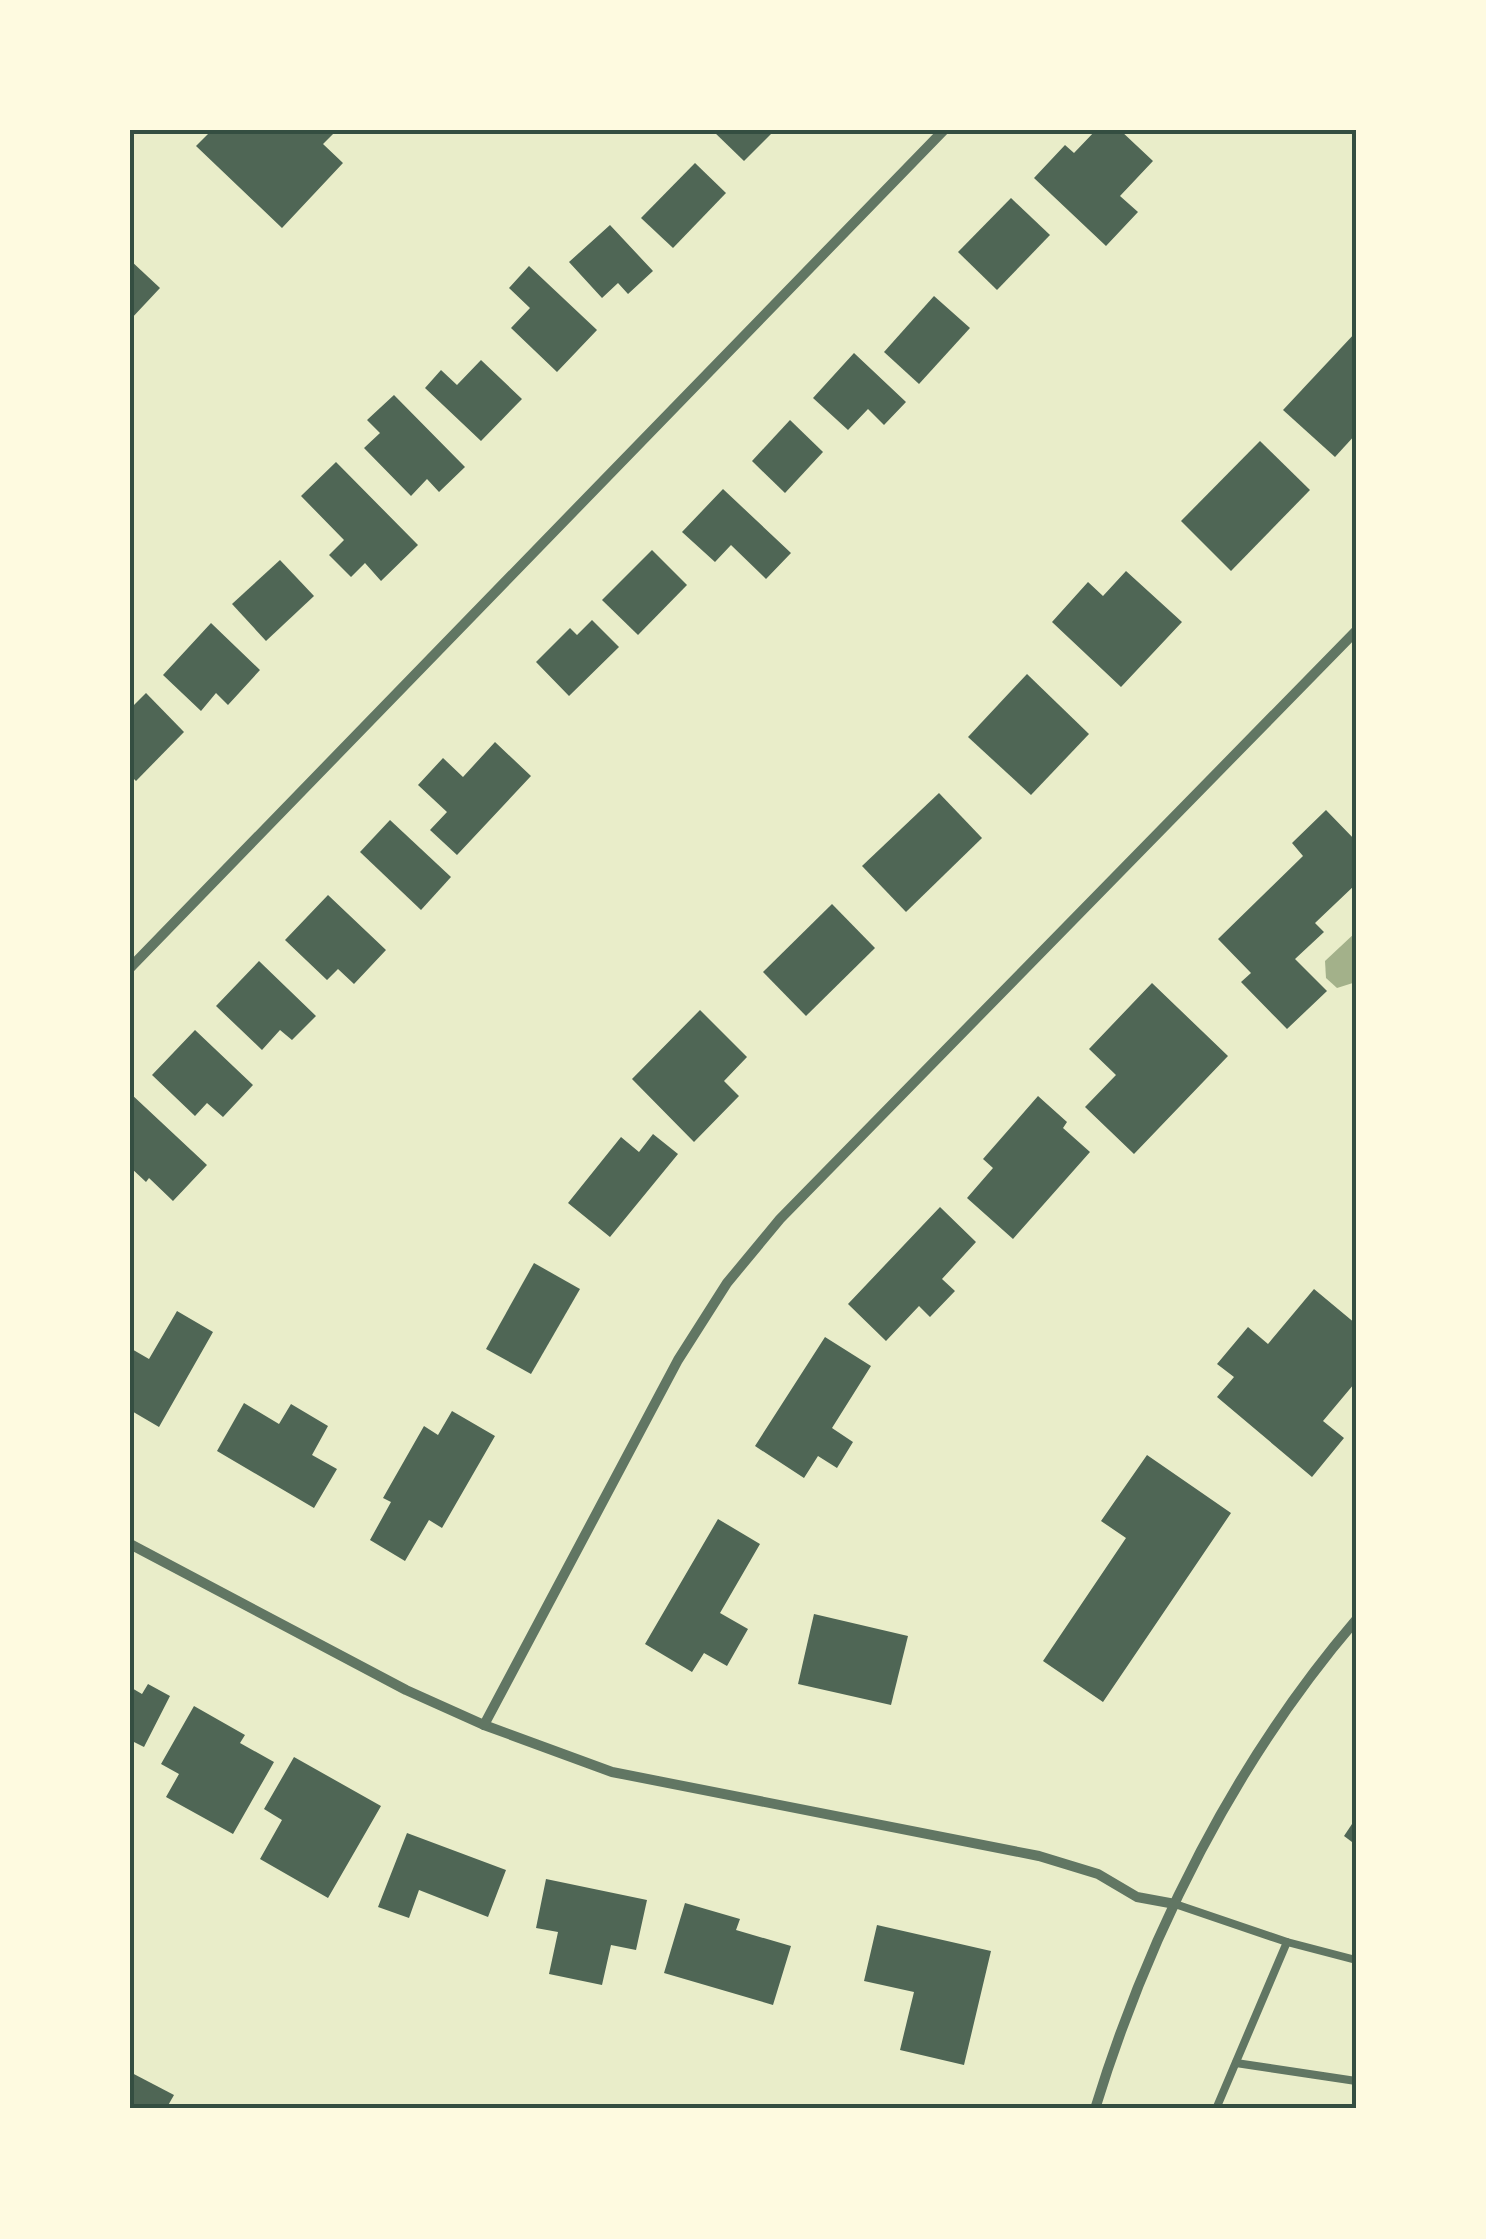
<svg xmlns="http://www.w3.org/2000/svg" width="1486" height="2239" font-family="'PT Sans Narrow',sans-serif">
  <rect width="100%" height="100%" fill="#e9edc9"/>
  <path fill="#a3b18a" d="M1356 932V982L1337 988 1326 978 1325 961Z"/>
  <g fill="#4f6655">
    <path d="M212 130H337L323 144 343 163 282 228 196 146Z"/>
    <path d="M712 130H775L744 161Z"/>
    <path d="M1096 130H1120L1153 161 1120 196 1138 212 1106 246 1034 178 1065 145 1074 153Z"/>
    <path d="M695 163 726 193 673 248 641 218Z"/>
    <path d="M1011 198 1050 235 997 290 958 252Z"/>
    <path d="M610 225 653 271 628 294 618 283 602 298 569 262Z"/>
    <path d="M130 260 160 288 130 320Z"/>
    <path d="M529 266 597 330 557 372 511 328 530 308 509 288Z"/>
    <path d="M934 296 970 328 919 384 884 352Z"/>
    <path d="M1356 332V434L1335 457 1283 410Z"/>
    <path d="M854 353 906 402 884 425 868 409 848 430 813 398Z"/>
    <path d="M481 360 522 399 481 441 425 388 441 370 457 385Z"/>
    <path d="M394 395 465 467 439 492 427 479 411 496 364 448 380 433 367 420Z"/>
    <path d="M790 420 823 452 785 493 752 461Z"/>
    <path d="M1260 441 1310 490 1231 571 1181 521Z"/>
    <path d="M336 462 418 545 381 581 365 563 351 577 329 555 344 540 301 496Z"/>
    <path d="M723 489 791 553 766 579 731 545 715 562 682 532Z"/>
    <path d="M652 550 687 585 638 635 602 600Z"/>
    <path d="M280 560 314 596 266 641 232 604Z"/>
    <path d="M1126 571 1182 622 1121 687 1052 622 1088 582 1103 596Z"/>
    <path d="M592 620 619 647 569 696 536 662 570 628 577 635Z"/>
    <path d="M211 623 260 670 228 705 216 693 201 711 163 675Z"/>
    <path d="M1027 674 1089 734 1031 795 968 737Z"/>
    <path d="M146 693 184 732 136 781 130 775V709Z"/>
    <path d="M495 742 531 776 457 855 430 830 447 812 418 785 443 758 463 777Z"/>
    <path d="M939 793 982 838 906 912 862 866Z"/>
    <path d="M1326 810 1356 841V884L1315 923 1324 932 1295 959 1327 991 1287 1029 1241 982 1251 973 1218 939 1303 856 1292 843Z"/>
    <path d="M390 820 451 877 421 910 360 852Z"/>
    <path d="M328 895 386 950 354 984 338 969 327 980 285 940Z"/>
    <path d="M832 904 875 948 806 1016 763 972Z"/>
    <path d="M259 961 316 1016 292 1040 280 1030 262 1050 216 1006Z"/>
    <path d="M1152 983 1228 1056 1134 1154 1085 1107 1116 1075 1089 1049Z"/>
    <path d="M700 1010 747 1057 724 1081 739 1096 694 1142 632 1079Z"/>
    <path d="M195 1030 253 1085 223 1117 207 1103 195 1116 152 1075Z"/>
    <path d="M130 1093 207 1165 173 1201 149 1178 146 1182 130 1167Z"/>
    <path d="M1038 1096 1067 1122 1063 1128 1090 1152 1013 1239 967 1198 993 1168 983 1159Z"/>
    <path d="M653 1134 678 1154 610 1237 568 1203 621 1137 639 1152Z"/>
    <path d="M940 1207 976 1242 942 1279 955 1291 930 1317 919 1306 886 1341 848 1304Z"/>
    <path d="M534 1263 580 1289 531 1374 486 1349Z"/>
    <path d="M1314 1289 1356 1324V1386L1354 1384 1323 1421 1344 1438 1312 1477 1217 1397 1234 1377 1217 1364 1248 1327 1268 1344Z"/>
    <path d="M177 1311 213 1332 159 1427 130 1410V1348L149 1359Z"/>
    <path d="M825 1337 871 1366 832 1428 853 1442 837 1468 818 1456 804 1478 755 1446Z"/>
    <path d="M244 1403 279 1424 291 1404 328 1426 312 1455 337 1469 314 1508 217 1451Z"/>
    <path d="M452 1411 495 1436 442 1528 429 1520 405 1561 370 1540 391 1502 383 1498 424 1426 438 1435Z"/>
    <path d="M1147 1455 1231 1513 1103 1702 1043 1661 1126 1538 1101 1521Z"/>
    <path d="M718 1519 760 1544 720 1613 748 1629 727 1666 704 1653 692 1672 645 1644Z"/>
    <path d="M814 1614 908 1636 891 1705 798 1684Z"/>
    <path d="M148 1684 170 1696 144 1747 130 1740V1687L142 1694Z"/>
    <path d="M194 1706 245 1735 240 1743 274 1762 233 1834 166 1797 179 1774 161 1764Z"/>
    <path d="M294 1757 381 1806 328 1898 260 1859 282 1820 264 1809Z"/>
    <path d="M1356 1818V1845L1344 1836Z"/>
    <path d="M407 1833 506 1870 488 1917 419 1890 409 1918 378 1907Z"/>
    <path d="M546 1879 647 1900 636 1950 611 1945 602 1985 549 1974 558 1932 536 1928Z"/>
    <path d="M685 1903 740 1919 736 1930 791 1946 773 2005 664 1973Z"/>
    <path d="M877 1925 991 1951 964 2065 900 2050 914 1992 864 1981Z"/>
    <path d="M130 2072 174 2095 166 2109H130Z"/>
  </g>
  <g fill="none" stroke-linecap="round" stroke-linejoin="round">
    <g stroke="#617663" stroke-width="8">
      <path d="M1175 1904 1287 1942 1216 2109"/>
      <path d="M1287 1942 1356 1960"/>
      <path d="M1236 2063 1356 2081"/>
    </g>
    <g stroke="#617663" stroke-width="10">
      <path d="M130 968 944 130"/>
      <path d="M130 1544 406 1690 484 1725 612 1772 1039 1856 1098 1874 1137 1897 1175 1904"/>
      <path d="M484 1725 678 1360 727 1283 780 1219 1356 631"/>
      <path d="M1095 2109C1149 1933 1236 1760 1356 1620"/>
    </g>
  </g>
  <rect width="1486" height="2239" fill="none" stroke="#fefae0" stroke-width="265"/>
  <rect x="132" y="132" width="1222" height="1974" fill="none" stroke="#344e41" stroke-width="4"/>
</svg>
